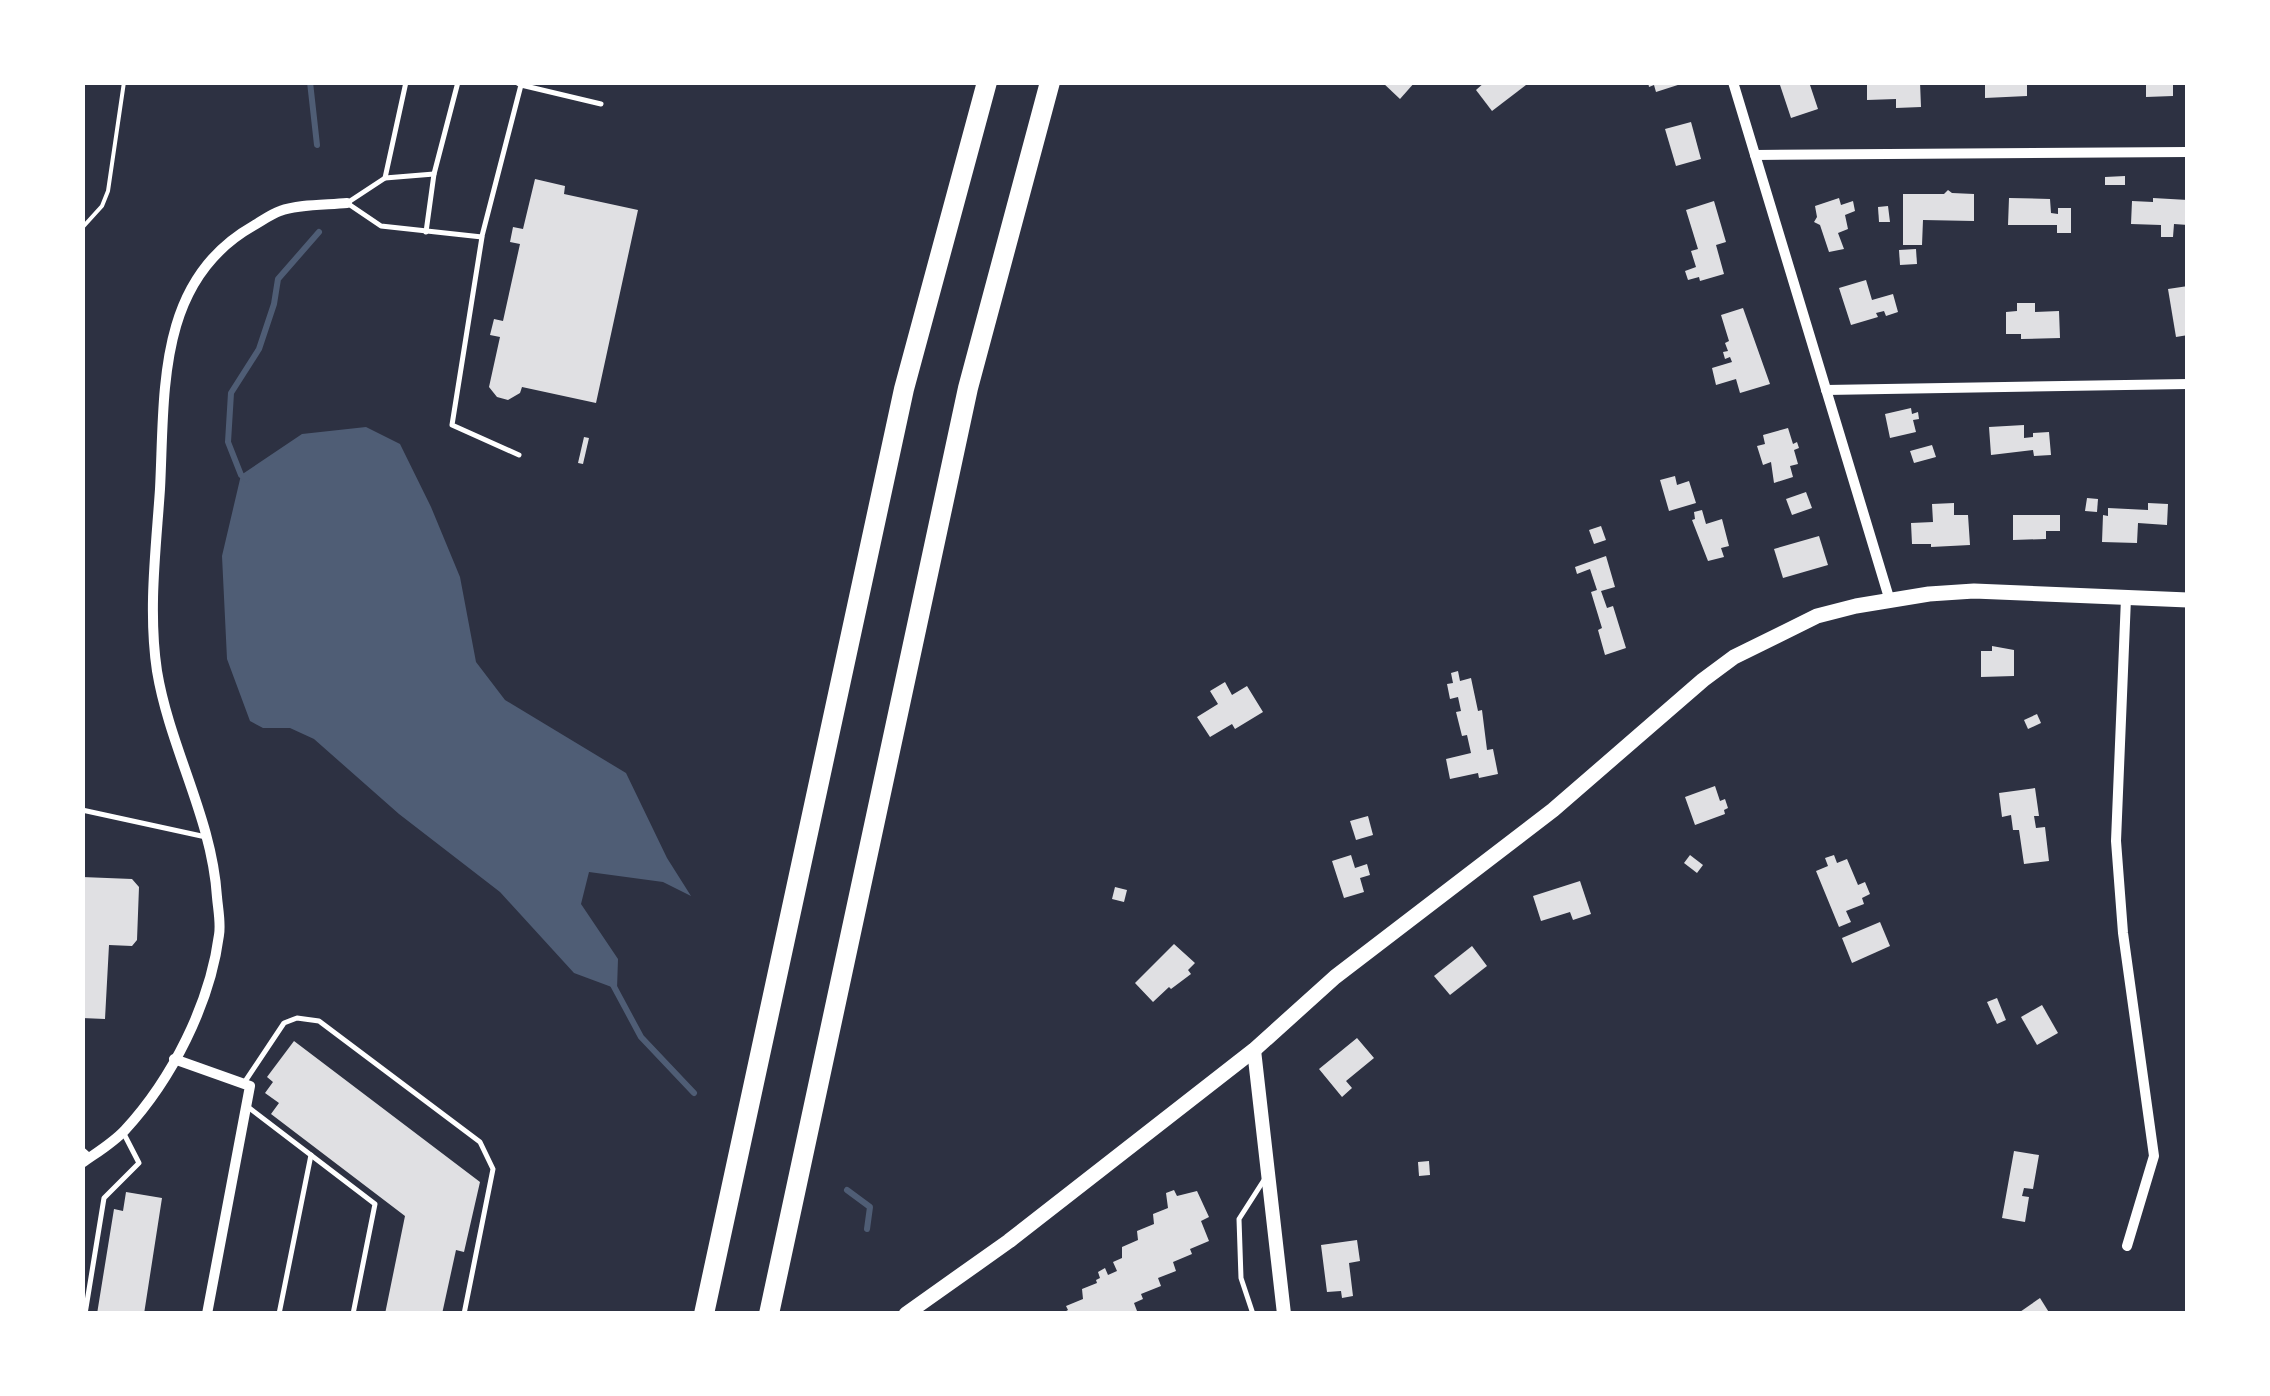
<svg xmlns="http://www.w3.org/2000/svg" width="2270" height="1396" font-family="'Exo 2',sans-serif">
  <rect width="100%" height="100%" fill="#2d3142"/>
  <path fill="#4f5d75" d="M366 427 400 444 431 507 460 577 476 662 505 700 626 773 667 858 691 896 663 882 589 872 581 904 618 959 617 989 574 973 500 892 399 814 314 739 290 728H263L250 721 227 659 222 556 241 475 302 434Z"/>
  <g fill="none" stroke-linecap="round" stroke-linejoin="round">
    <g stroke="#4f5d75" stroke-width="6">
      <path d="M310 82 317 145"/>
      <path d="M246 479 241 475 228 442 231 393 259 349 274 304 278 279 319 232"/>
      <path d="M612 983 641 1037 694 1093"/>
      <path d="M847 1190 870 1207 867 1229"/>
    </g>
  </g>
  <g fill="#e0e0e3">
    <path d="M1382 82H1415L1400 99Z"/>
    <path d="M1485 82H1530L1492 111 1476 90Z"/>
    <path d="M1648 82H1683L1684 83 1656 92 1654 85 1649 87Z"/>
    <path d="M1779 82H1809L1818 109 1791 118Z"/>
    <path d="M1867 82H1920L1921 107 1896 108V99L1867 100Z"/>
    <path d="M1985 82H2027V96L1985 98Z"/>
    <path d="M2146 82H2173V96L2146 97Z"/>
    <path d="M1691 122 1701 159 1676 166 1665 129Z"/>
    <path d="M2125 176V185H2105V177Z"/>
    <path d="M535 179 565 186 564 194 638 210 596 403 522 387 520 393 508 400 497 397 489 387 500 337 490 335 494 319 503 321 520 244 510 242 513 227 523 229Z"/>
    <path d="M1948 190 1952 193 1974 194V221L1923 220 1922 245H1903V194H1944Z"/>
    <path d="M1839 198 1841 205 1853 201 1855 211 1845 215 1848 229 1838 233 1844 249 1829 252 1820 225 1814 222 1817 217 1815 206Z"/>
    <path d="M2009 198 2050 199 2051 213 2058 214V208H2071V233H2057V225H2008Z"/>
    <path d="M2153 198 2188 200V225L2174 224 2173 237H2161V225L2131 224 2132 201 2153 202Z"/>
    <path d="M1714 201 1726 242 1716 245 1724 274 1700 281 1699 277 1688 280 1685 271 1696 267 1691 251 1698 249 1686 210Z"/>
    <path d="M1888 206 1890 222H1879L1878 207Z"/>
    <path d="M1916 249 1917 264 1900 265 1899 250Z"/>
    <path d="M1866 280 1872 300 1893 294 1898 312 1886 316 1884 311 1876 313 1878 317 1851 325 1839 288Z"/>
    <path d="M2188 286V335L2176 337 2168 289Z"/>
    <path d="M2017 303H2035V312L2059 311 2060 338 2021 339V334H2006V312L2017 311Z"/>
    <path d="M1743 308 1770 384 1740 393 1736 379 1716 385 1712 368 1732 362 1730 357 1725 359 1723 352 1728 351 1725 343 1729 341 1721 315Z"/>
    <path d="M1911 408 1912 414 1918 412 1919 419 1913 420 1916 432 1890 438 1885 414Z"/>
    <path d="M2024 425V438L2033 437V433L2049 432 2051 455 2034 456 2033 450 1991 455 1989 427Z"/>
    <path d="M1788 428 1793 444 1797 442 1799 448 1794 450 1798 464 1790 466 1793 477 1774 483 1771 462 1763 465 1757 446 1765 444 1763 435Z"/>
    <path d="M584 437 589 438 583 464 578 463Z"/>
    <path d="M1932 445 1936 457 1914 463 1910 451Z"/>
    <path d="M1675 476 1677 485 1689 481 1696 503 1669 511 1660 480Z"/>
    <path d="M1806 492 1812 508 1792 515 1786 499Z"/>
    <path d="M2087 498 2098 499 2097 512 2085 511Z"/>
    <path d="M1954 503V515H1968L1970 545 1931 547V544H1912L1911 523 1933 522 1932 504Z"/>
    <path d="M2148 503 2168 504 2167 525 2138 523 2137 543 2102 542 2103 515 2108 516V508L2148 510Z"/>
    <path d="M1702 510 1706 524 1722 519 1729 546 1721 548 1724 557 1708 561 1692 520 1695 519 1694 512Z"/>
    <path d="M2013 515H2060V531H2046V539L2013 540Z"/>
    <path d="M1601 526 1606 540 1594 544 1589 530Z"/>
    <path d="M1819 536 1828 565 1783 578 1774 549Z"/>
    <path d="M1606 556 1615 587 1601 591 1607 608 1613 606 1626 648 1605 655 1598 630 1602 628 1591 592 1597 590 1590 569 1577 574 1575 567Z"/>
    <path d="M1992 646 2014 650V676L1981 677V651H1992Z"/>
    <path d="M1458 671 1460 681 1471 678 1478 711 1482 710 1487 750 1493 749 1498 774 1479 778 1478 773 1450 779 1446 759 1471 753 1467 735 1462 736 1456 712 1461 711 1458 697 1450 699 1447 684 1453 683 1451 673Z"/>
    <path d="M1225 682 1232 695 1247 686 1263 712 1235 729 1232 724 1210 737 1197 717 1218 704 1210 691Z"/>
    <path d="M2037 714 2041 723 2028 729 2024 720Z"/>
    <path d="M1715 786 1720 801 1725 799 1728 808 1724 810 1725 814 1695 825 1685 797Z"/>
    <path d="M2035 788 2039 816H2034L2036 828 2045 827 2049 861 2024 864 2019 830H2013L2011 815 2002 817 1999 793Z"/>
    <path d="M1368 816 1373 835 1356 840 1350 821Z"/>
    <path d="M1351 855 1355 868 1367 864 1370 875 1360 878 1364 892 1344 898 1332 861Z"/>
    <path d="M1690 855 1703 865 1697 873 1684 863Z"/>
    <path d="M1834 855 1837 863 1847 859 1858 885 1865 882 1870 894 1862 898 1864 904 1846 911 1851 922 1839 927 1816 871 1828 866 1825 858Z"/>
    <path d="M82 877 132 879 139 887 137 940 132 946 109 945 105 1019 82 1018Z"/>
    <path d="M1580 881 1591 914 1573 920 1570 912 1541 921 1533 896Z"/>
    <path d="M1115 887 1127 890 1124 902 1112 899Z"/>
    <path d="M1880 922 1890 946 1852 963 1842 938Z"/>
    <path d="M1174 944 1195 963 1188 970 1191 974 1171 989 1169 987 1153 1002 1135 983Z"/>
    <path d="M1472 946 1487 966 1450 995 1434 976Z"/>
    <path d="M1997 998 2006 1020 1997 1024 1987 1002Z"/>
    <path d="M2042 1005 2058 1033 2037 1045 2021 1017Z"/>
    <path d="M1357 1038 1374 1058 1346 1081 1352 1088 1342 1097 1319 1069Z"/>
    <path d="M294 1041 480 1182 464 1252 456 1250 442 1314H385L405 1216 271 1114 279 1103 265 1093 273 1082 267 1077Z"/>
    <path d="M2014 1151 2039 1155 2033 1189 2024 1188 2022 1196 2029 1197 2025 1222 2002 1218Z"/>
    <path d="M1429 1161 1430 1175 1419 1176 1418 1162Z"/>
    <path d="M1174 1190 1177 1196 1197 1191 1209 1217 1201 1221 1209 1241 1190 1249 1192 1254 1173 1262 1176 1271 1158 1278 1161 1286 1141 1294 1143 1299 1134 1303 1137 1311 1061 1314 1068 1310 1066 1306 1083 1299 1082 1289 1097 1283 1096 1280 1100 1278 1098 1272 1105 1268 1108 1275 1117 1271 1113 1262 1122 1258V1247L1138 1240 1137 1231 1154 1224 1153 1214 1168 1208 1166 1193Z"/>
    <path d="M126 1192 162 1198 144 1314H97L114 1209 123 1211Z"/>
    <path d="M1357 1240 1360 1261 1349 1263 1353 1296 1342 1298 1341 1291 1327 1292 1321 1245Z"/>
    <path d="M2040 1298 2050 1314H2017Z"/>
  </g>
  <g fill="none" stroke-linecap="round" stroke-linejoin="round">
    <path stroke="#fff" stroke-width="4" d="M82 228 102 206 108 191 124 82"/>
    <g stroke="#fff" stroke-width="5">
      <path d="M521 85 601 104"/>
      <path d="M434 174 385 178 347 203 381 226 482 237 452 425 519 455"/>
      <path d="M385 178 406 82"/>
      <path d="M426 232 434 174 458 82"/>
      <path d="M482 236 521 85 516 82"/>
      <path d="M82 810 206 837"/>
      <path d="M244 1083 284 1023 297 1018 319 1021 480 1142 493 1169 464 1314"/>
      <path d="M248 1107 375 1204 353 1314"/>
      <path d="M82 1149 91 1157"/>
      <path d="M85 1314 104 1198 139 1163 123 1132"/>
      <path d="M279 1314 311 1155"/>
      <path d="M1253 1314 1241 1278 1239 1219 1264 1180"/>
    </g>
    <g stroke="#fff" stroke-width="10">
      <path d="M1733 82 1890 601"/>
      <path d="M1755 155 2188 152"/>
      <path d="M1826 390 2188 384"/>
      <path d="M2126 598 2116 841 2123 933 2154 1156 2127 1246"/>
      <path d="M174 1059 250 1086 207 1314"/>
      <path d="M82 1163C96 1153 113 1143 125 1130 172 1079 210 1004 219 935 221 923 218 909 217 897 212 818 170 749 157 671 148 611 156 549 160 489 165 392 156 281 253 226 262 221 271 214 280 211 299 204 326 205 347 203"/>
    </g>
    <path stroke="#fff" stroke-width="14" d="M1254 1050 1284 1314"/>
    <path stroke="#fff" stroke-width="15" d="M906 1314 1009 1241 1254 1050 1335 977 1553 810 1703 680 1734 657 1817 616 1856 606 1929 594 1974 591 2188 600"/>
    <g stroke="#fff" stroke-width="20">
      <path d="M704 1314 904 389 987 82"/>
      <path d="M769 1314 968 388 1050 82"/>
    </g>
  </g>
  <rect width="2270" height="1396" fill="none" stroke="#ffffff" stroke-width="170"/>
</svg>
